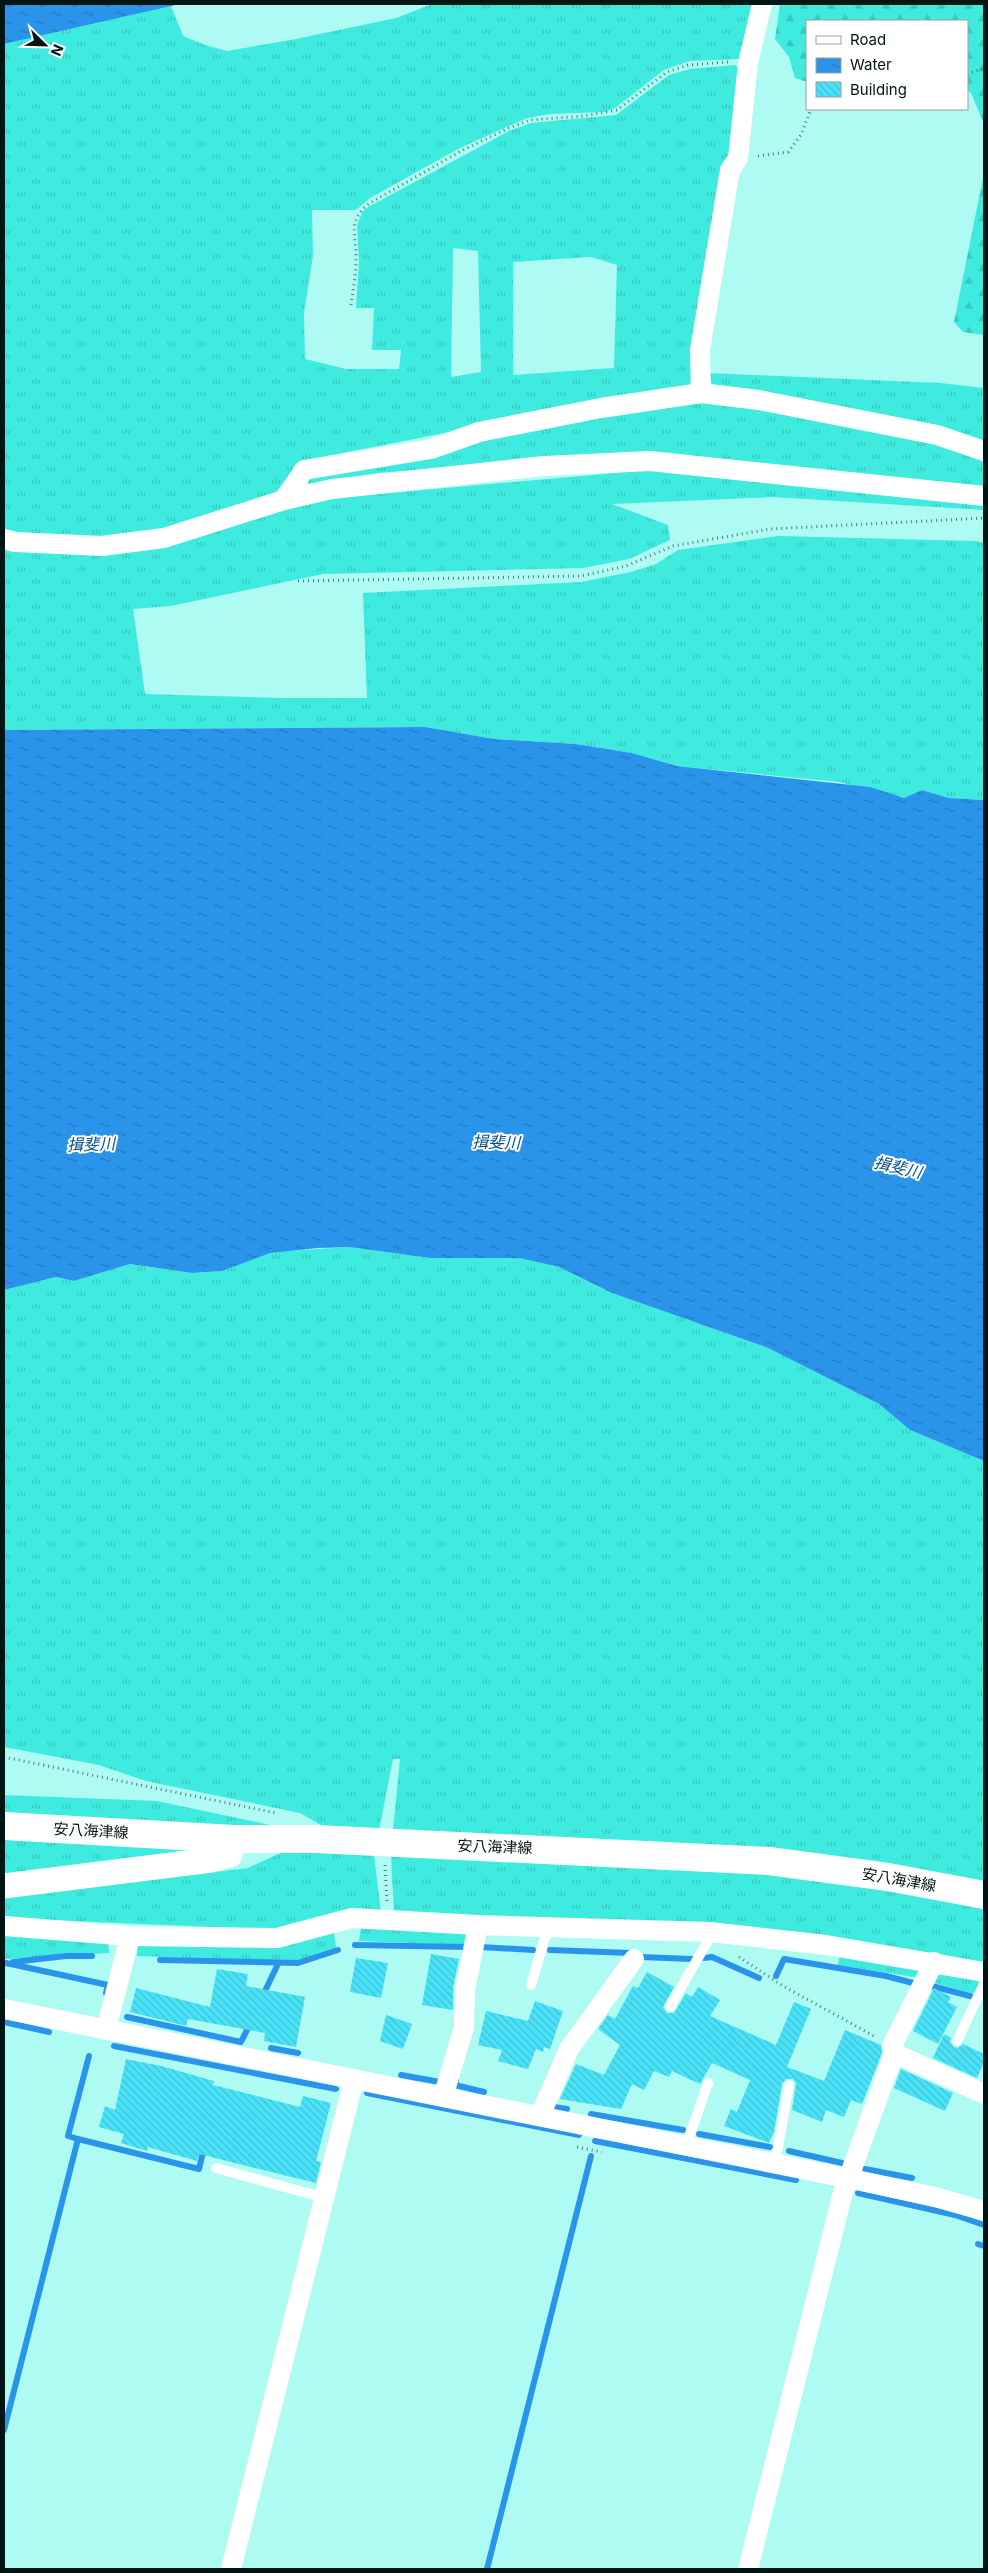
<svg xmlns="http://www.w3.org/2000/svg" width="988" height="2573" font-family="Inter,'Noto Sans JP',sans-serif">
  <defs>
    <pattern id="grass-tufts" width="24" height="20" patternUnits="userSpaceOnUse" patternTransform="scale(1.25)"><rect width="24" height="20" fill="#3feadf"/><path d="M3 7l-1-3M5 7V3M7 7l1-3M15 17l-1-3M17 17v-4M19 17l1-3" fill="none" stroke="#36c8be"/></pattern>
    <pattern id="forest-firs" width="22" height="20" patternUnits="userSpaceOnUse" patternTransform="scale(1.25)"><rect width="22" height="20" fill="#3feadf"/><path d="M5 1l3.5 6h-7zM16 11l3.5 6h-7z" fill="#36c8be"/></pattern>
    <pattern id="water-ripples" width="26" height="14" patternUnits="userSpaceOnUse" patternTransform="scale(1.25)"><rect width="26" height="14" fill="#2a94eb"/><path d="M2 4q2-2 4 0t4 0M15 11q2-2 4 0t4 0" fill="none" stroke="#2278bd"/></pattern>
    <pattern id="building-back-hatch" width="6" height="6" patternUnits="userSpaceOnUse" patternTransform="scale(1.25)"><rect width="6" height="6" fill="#4ae2f8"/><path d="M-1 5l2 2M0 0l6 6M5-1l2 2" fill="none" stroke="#3fc1d4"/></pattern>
  </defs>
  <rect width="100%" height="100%" fill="#adfbf3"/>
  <g fill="url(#grass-tufts)" fill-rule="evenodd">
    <path d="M432 4H756L740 59 690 61 664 70 615 108 605 112 551 114 527 118 460 148 370 198 356 210H312L313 256 304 313 305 359 346 369H399L401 350H372L374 308H356L359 261 357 225 363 211 372 205 509 131 531 123 616 115 669 75 690 69 735 65 742 71 731 155 690 385 322 457 297 466 272 497 163 531 104 537 14 535 4 531V44L171 6 183 36 205 45 227 51 296 39 396 18ZM453 248 478 251 481 372 451 377ZM591 257 617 265 614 368 513 375V262Z"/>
    <path d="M707 373 940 383 984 388V442L714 389Z"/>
    <path d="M701 403 757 407 934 441 984 460V486L542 460 377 473 311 484 305 482 307 477 611 414Z"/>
    <path d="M649 470 984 504V510L773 497 612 504 668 525 670 540 629 559 583 568 323 574 171 606 133 609 145 694 282 698H367L363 593 581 582 631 572 656 564 678 550 778 536 975 541 984 543V800L949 798 922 790 904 798 839 782 677 766 632 753 576 744 494 739 425 727 4 730V549L12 551 273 511 333 498Z"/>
    <path d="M349 1247 430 1258H519L559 1267 612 1293 768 1348 879 1404 910 1430 984 1461V1883L393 1831 400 1759H393L379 1830H329L300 1813 146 1781 99 1765 4 1747V1290L56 1277 74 1281 130 1264 192 1273 222 1271 270 1252Z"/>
    <path d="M4 1795 157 1801 284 1828 4 1815Z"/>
    <path d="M4 1839 221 1848 4 1874Z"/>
    <path d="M285 1851 374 1855 381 1913 279 1930 4 1918V1897L248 1868Z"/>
    <path d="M391 1855 549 1864 766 1872 883 1889 984 1908V1963L940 1954 792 1933 394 1915Z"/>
    <path d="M361 1927 470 1932 468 1945 359 1941Z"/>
    <path d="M334 1933 336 1948 301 1960 279 1961 137 1956 138 1942Z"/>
    <path d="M4 1934 108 1941 109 1953 4 1959Z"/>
    <path d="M840 1953 925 1967 920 1978 838 1965Z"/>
    <path d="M935 1970 978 1979 979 1983 975 1994 928 1981Z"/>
  </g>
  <g fill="url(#forest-firs)">
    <path d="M780 4H984V124L971 93 967 90V21H807V82L795 78 789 57 775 39Z"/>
    <path d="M984 173V335L963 332 954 322Z"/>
  </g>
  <g fill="url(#water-ripples)">
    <path d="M4 4H180L4 44Z"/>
    <path d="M425 727 494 739 576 744 632 753 677 766 870 787 904 798 922 790 949 798 984 800V1461L910 1430 879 1404 768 1348 612 1293 559 1267 519 1258H430L349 1247 318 1248 270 1253 222 1271 192 1273 130 1264 74 1281 56 1277 4 1290V730Z"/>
  </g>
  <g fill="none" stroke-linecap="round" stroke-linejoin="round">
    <g stroke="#2a94eb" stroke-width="6">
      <path d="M355 1945 468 1947"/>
      <path d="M481 1947 533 1950"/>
      <path d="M550 1950 631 1953"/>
      <path d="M640 1957 692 1959"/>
      <path d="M704 1958 712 1957 759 1978"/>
      <path d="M160 1960 298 1963 338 1950"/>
      <path d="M13 1962 66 1956H92"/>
      <path d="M6 1963 108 1985 106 1993"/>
      <path d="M776 1976 784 1959 886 1976 917 1984"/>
      <path d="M928 1985 970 1996"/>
      <path d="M262 1997 278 1964"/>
      <path d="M127 2017 241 2042 250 2024"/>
      <path d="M4 2022 49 2032"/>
      <path d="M114 2046 336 2089"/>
      <path d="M271 2048 298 2053"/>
      <path d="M401 2075 440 2082"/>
      <path d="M456 2080 455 2085 484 2092"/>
      <path d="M367 2093 579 2135"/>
      <path d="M554 2107 567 2109"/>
      <path d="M591 2114 683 2130"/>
      <path d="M699 2134 770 2147"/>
      <path d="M78 2139 199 2169 204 2148"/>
      <path d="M595 2141 796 2180"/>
      <path d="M789 2151 842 2163"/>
      <path d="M865 2169 912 2178"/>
      <path d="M858 2193 955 2215 984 2225"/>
      <path d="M978 2244 984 2246"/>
      <path d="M4 2430 78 2139 68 2136 89 2056"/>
      <path d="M487 2569 591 2156"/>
    </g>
  </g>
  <g fill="url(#building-back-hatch)">
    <path d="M431 1954 459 1959 453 1988V2010L422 2005Z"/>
    <path d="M356 1958 388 1963 381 1998 350 1992Z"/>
    <path d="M217 1969 248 1974 246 1986 305 1997 296 2047 264 2041 265 2033 188 2019 186 2026 130 2012 136 1988 210 2007Z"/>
    <path d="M647 1972 674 1987 663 2007 667 2013H674L686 1993 692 1997 698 1987 720 2000 710 2016 776 2045 794 2002 811 2009 787 2067 824 2081 845 2030 881 2045 882 2053 862 2104 851 2100 844 2117 826 2110 822 2122 792 2110 796 2083 793 2079H786L782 2084 774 2132 769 2143 724 2126 731 2109 737 2112 750 2080 712 2063 700 2084 672 2071 669 2077 654 2071 644 2090 632 2084 621 2109 560 2099 576 2064 604 2075 620 2045 598 2029 608 2015 615 2019 633 1986 638 1988Z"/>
    <path d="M934 1988 951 1997 948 2002 957 2007 938 2044 913 2031Z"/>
    <path d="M535 2001 563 2011 550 2049 544 2047 543 2052 536 2049 528 2069 498 2061 502 2050 478 2045 486 2011 528 2021Z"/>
    <path d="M386 2015 412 2024 403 2049 380 2041Z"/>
    <path d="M944 2034 951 2038 950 2042 954 2047 958 2048 963 2044 984 2054V2062L977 2078 933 2058Z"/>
    <path d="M126 2059 161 2066 214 2081 213 2085 300 2107 303 2096 331 2103 316 2161 321 2162 316 2183 199 2154 197 2161 148 2147 147 2151 121 2143 124 2134 99 2127 105 2106 115 2110Z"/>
    <path d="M901 2069 953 2093 945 2111 894 2088Z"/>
  </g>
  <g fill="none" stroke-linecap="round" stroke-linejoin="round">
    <g stroke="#4f7e79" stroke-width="3" stroke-dasharray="1 4" stroke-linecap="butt">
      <path d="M967 74 984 68"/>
      <path d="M758 156 788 152 801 135 811 109"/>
      <path d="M351 305C353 290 356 275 356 261 357 235 346 221 370 203L461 151 509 128 530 120 584 116 617 110 667 72 688 65 728 62"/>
      <path d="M298 581 581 576 626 566 673 546 770 529 984 518"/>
      <path d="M4 1757 276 1813"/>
      <path d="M385 1865 387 1901"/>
      <path d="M739 1957 783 1986 874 2036"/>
      <path d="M577 2147 602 2152"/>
    </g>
    <g stroke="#fff" stroke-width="10">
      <path d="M531 1985 548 1927"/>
      <path d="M670 2007 710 1937V1932"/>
      <path d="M957 2041 984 1984"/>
      <path d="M686 2146 708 2083"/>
      <path d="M775 2164 789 2085"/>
      <path d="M216 2168 325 2198"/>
    </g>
    <g stroke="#fff" stroke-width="20">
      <path d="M701 393 700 350 730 170 738 158 748 63 762 4"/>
      <path d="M284 500 304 470 431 449 479 432 601 408 701 393 759 400 937 435 984 451"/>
      <path d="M4 539 15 542 102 546 164 538 284 500 332 489 544 466 650 461 984 496"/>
      <path d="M4 1926 130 1936 277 1938 352 1918 478 1925 710 1932 826 1945 984 1972"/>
      <path d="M4 2009 847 2178 935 2197 984 2211"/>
      <path d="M106 2030 130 1936"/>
      <path d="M894 2053 984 2094"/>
      <path d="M443 2097 464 2027 465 1990 478 1925"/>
      <path d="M540 2116 569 2049 634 1959"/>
      <path d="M231 2569 354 2079"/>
      <path d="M748 2569 842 2196 894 2053 892 2046 934 1962"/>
    </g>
    <path stroke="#fff" stroke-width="25" d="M4 1886 211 1860 230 1855 234 1839"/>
    <path stroke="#fff" stroke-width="28" d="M4 1826 234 1839H316L769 1861 888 1877 984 1895"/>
  </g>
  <g text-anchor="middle" stroke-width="4" stroke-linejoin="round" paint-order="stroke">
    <g font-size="15" fill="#001614" stroke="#fff">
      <text transform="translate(91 1831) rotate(3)" y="5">安八海津線</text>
      <text transform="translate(495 1847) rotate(2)" y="5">安八海津線</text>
      <text transform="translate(899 1880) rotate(10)" y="5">安八海津線</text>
    </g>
    <g font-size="16" font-style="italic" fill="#05528a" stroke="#fff">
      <text transform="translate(496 1142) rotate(1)" y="6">揖斐川</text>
      <text transform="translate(91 1144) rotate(-2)" y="6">揖斐川</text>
      <text transform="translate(898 1167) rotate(13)" y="6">揖斐川</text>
    </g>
  </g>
  <rect width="988" height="2573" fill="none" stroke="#001614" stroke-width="10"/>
  <rect x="806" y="20" width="162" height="90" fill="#ffffff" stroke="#99a2a1"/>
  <rect x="816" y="36" width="25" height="8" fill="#ffffff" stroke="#99a2a1"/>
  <text x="850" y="45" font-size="15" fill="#001614">Road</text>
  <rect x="816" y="58" width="25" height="15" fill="url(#water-ripples)" stroke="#99a2a1"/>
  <text x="850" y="70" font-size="15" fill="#001614">Water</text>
  <rect x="816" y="82" width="25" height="15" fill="url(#building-back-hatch)" stroke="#99a2a1"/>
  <text x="850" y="95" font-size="15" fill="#001614">Building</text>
  <g transform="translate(45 45) rotate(113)" stroke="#ffffff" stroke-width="4" paint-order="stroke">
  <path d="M0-4L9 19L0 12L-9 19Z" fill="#001614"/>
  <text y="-8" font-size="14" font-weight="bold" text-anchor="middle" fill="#001614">N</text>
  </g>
</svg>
